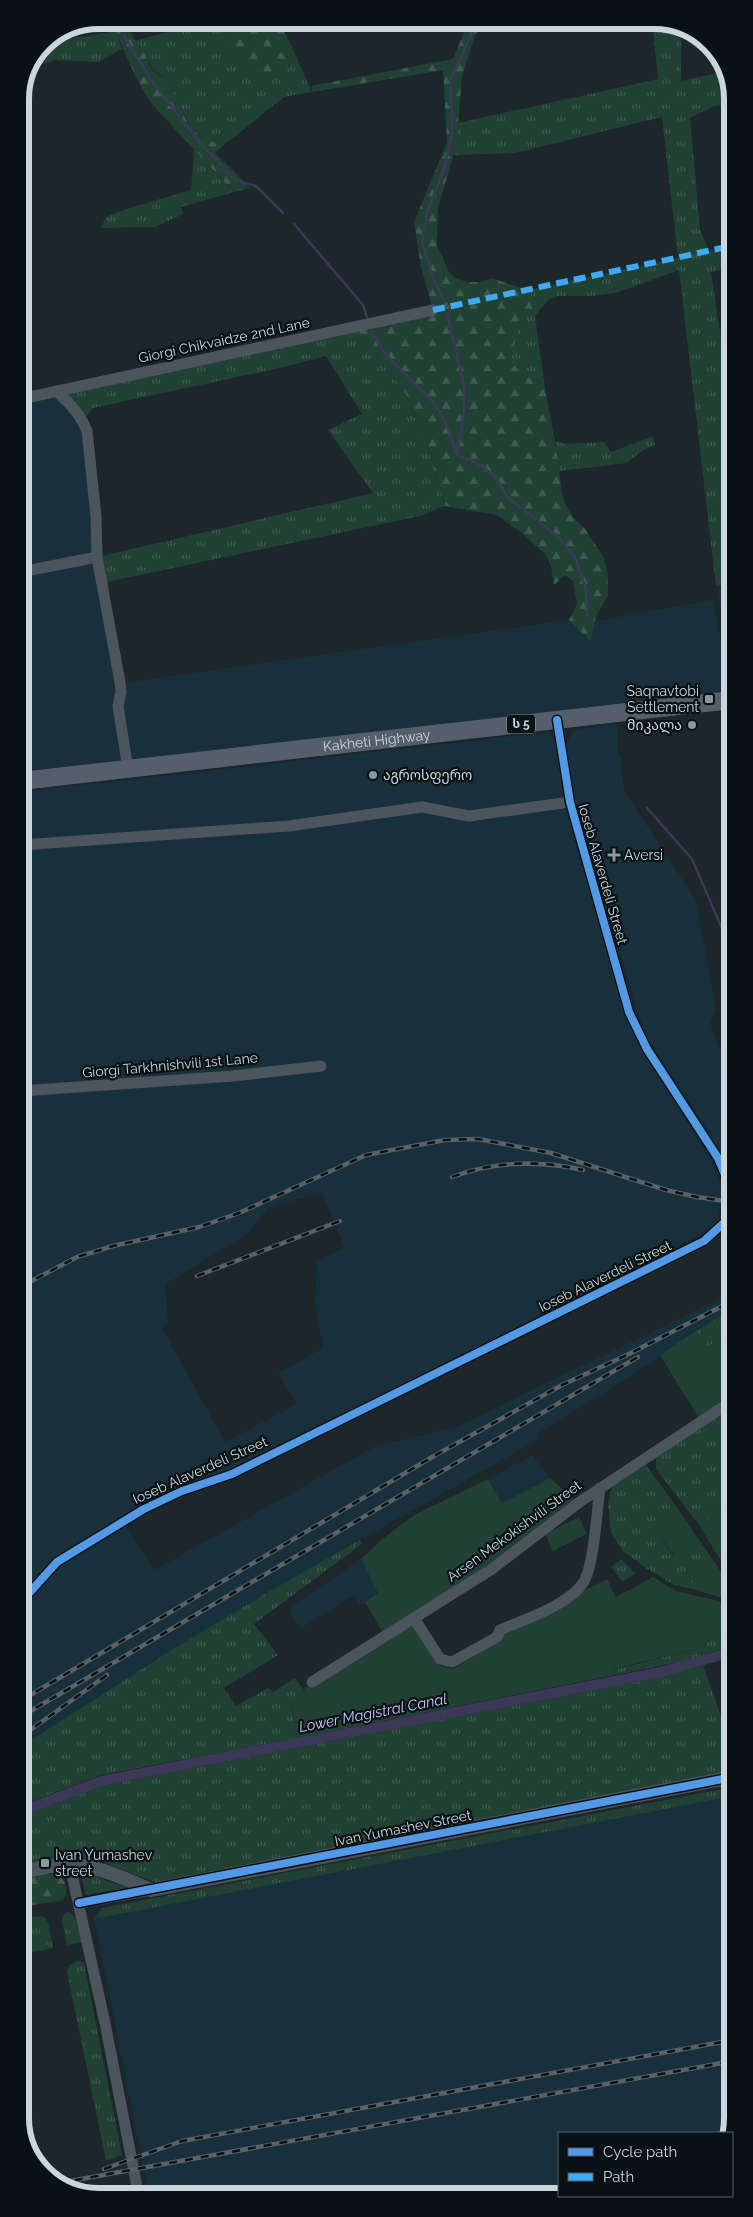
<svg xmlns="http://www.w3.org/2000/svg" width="753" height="2217" font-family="Raleway,'Noto Sans Georgian',sans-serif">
  <defs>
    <pattern id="grass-tufts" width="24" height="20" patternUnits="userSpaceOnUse" patternTransform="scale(1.25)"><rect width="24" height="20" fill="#204134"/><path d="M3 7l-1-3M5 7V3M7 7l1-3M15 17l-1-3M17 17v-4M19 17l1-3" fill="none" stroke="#3f5c51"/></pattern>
    <pattern id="forest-firs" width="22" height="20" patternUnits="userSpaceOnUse" patternTransform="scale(1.25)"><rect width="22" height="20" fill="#204134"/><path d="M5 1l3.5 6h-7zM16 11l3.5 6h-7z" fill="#3f5c51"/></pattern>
  </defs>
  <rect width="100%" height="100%" fill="#1c262b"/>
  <g fill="#18303b" fill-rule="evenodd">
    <path d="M56 391 83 420 120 682 124 760 21 772V399Z"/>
    <path d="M731 588V659L718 591Z"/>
    <path d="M713 600 731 693 129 760 121 707 124 683 569 620 591 642 595 621Z"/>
    <path d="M617 724V755L621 756 624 791 696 900 716 1009 710 1023 732 1082V1158L720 1156 702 1120 648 1040 636 1009 592 852 574 797 565 750 572 732 577 729Z"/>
    <path d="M549 732 556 744 645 1055 712 1162 724 1196 713 1228 233 1470 121 1518 154 1570 376 1446 456 1427 732 1293V1309L629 1377 537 1434 539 1439 263 1595 173 1649 22 1746 21 792ZM322 1193 344 1247 317 1262 315 1303 323 1348 278 1373 297 1404 225 1442 162 1328 168 1323 166 1284 249 1233 268 1207Z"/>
    <path d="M532 1455 550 1478 502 1503 488 1479Z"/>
    <path d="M361 1559 379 1593 360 1606 354 1595 301 1628 289 1611 295 1604Z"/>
    <path d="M733 1796V2119L728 2133H559V2195L149 2197 94 1919Z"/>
  </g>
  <g fill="url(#grass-tufts)">
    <path d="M652 20H660L681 29V81L726 71 730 78V105L714 106 690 118 700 230 709 251 731 246V267L711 272 731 405V439L727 441C728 464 737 486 724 507L731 519V583L716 586 679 270 616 293 591 296H558L548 300 535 316 544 381 525 377 509 361 521 318 534 315 527 290 678 258 662 117 515 153 454 155 458 123 658 79Z"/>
    <path d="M235 21 236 28 288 68 292 47 312 92 284 97 224 145 206 141 191 127 164 77 153 70 144 53 134 41 203 23 211 29Z"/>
    <path d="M116 31 122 49 99 62 55 60 32 68 43 43Z"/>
    <path d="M194 149 234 192 181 207 183 214 155 227 101 228 106 217C133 205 163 199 191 190Z"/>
    <path d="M353 328 404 390 427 442 436 477 445 506 420 516 102 583 97 557 373 493 328 430 362 414 326 356 275 369 93 408 83 420 56 391Z"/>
    <path d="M653 436 655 445 643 450 627 463 559 471 555 441 566 444 604 442 611 452Z"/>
    <path d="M732 1309V1332L705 1348 696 1331Z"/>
    <path d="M732 1406V1503L699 1525 656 1469V1457Z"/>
    <path d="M646 1465 678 1509 654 1528 673 1555 698 1538 713 1560C699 1569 692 1572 693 1589L674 1585 646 1568 623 1551 611 1533 608 1503 610 1493 613 1486Z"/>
    <path d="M360 1540 362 1544 254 1624 278 1655 224 1688 236 1706 268 1688 273 1692 295 1678 307 1694 292 1704 297 1738 101 1775 22 1805V1746L173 1649 263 1595Z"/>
    <path d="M621 1559 636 1574 622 1581 611 1567Z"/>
    <path d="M732 1626V1646L684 1661 615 1675 613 1670 696 1649Z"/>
    <path d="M703 1665 721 1716H732L733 1771 159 1883C136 1877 116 1865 93 1859 70 1854 44 1861 22 1865V1816L102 1786 644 1680Z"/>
    <path d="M733 1787V1796L94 1919 102 1908Z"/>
    <path d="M80 1871 128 1888 86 1895Z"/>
    <path d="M68 1912 75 1917 82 1942 67 1945 62 1921 64 1914Z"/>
    <path d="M37 1916 44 1917 48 1922 53 1948 22 1954V1919Z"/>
    <path d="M78 1961 84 1963 122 2155 106 2161 67 1972 69 1965Z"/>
  </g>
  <g fill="url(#forest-firs)">
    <path d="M111 20H124C129 33 137 42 144 53 147 58 149 66 153 71 157 74 162 75 165 79 187 108 180 136 224 145L215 153 250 188 234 192C209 165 183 138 158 111 137 87 124 49 111 20Z"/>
    <path d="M219 20H278L292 47 288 68C281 73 277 73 269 72 243 72 238 63 225 41L236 28 235 21 211 29 203 23Z"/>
    <path d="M469 20H489L475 35 462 76 456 147 438 208 437 245 449 272 455 278 467 282H481L492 278 527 290 535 316 521 318 510 361 525 377 544 381 558 460 562 495 571 515 586 530 604 558 608 575V596L596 616 591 642 569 620 577 604 573 581 565 575 554 585 551 566 545 554 523 534 497 515 445 506 436 477 427 442 404 390 353 328 433 310 421 267 414 222 447 142 443 70 312 92 311 86 453 59Z"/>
    <path d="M43 1873C60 1873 67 1878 66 1895L63 1900 22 1907V1877Z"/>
  </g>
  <g fill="#204134">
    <path d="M696 1331 705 1348 732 1332V1397L700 1420 660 1355Z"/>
    <path d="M550 1478 577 1502 501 1559 383 1633 365 1602 378 1593 361 1559 380 1541 414 1515 488 1479 502 1503Z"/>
    <path d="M732 1503V1579L699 1525Z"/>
    <path d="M678 1509 698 1538 674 1555 654 1528Z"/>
    <path d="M579 1517 587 1534 553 1551 545 1534Z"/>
    <path d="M713 1560 731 1586 732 1590 725 1597H718L693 1589C692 1572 699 1569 713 1560Z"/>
    <path d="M653 1577 676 1591 719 1601 732 1619V1626L696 1649 614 1669 615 1675 297 1738 292 1704 307 1694 304 1689 412 1623 440 1666 453 1669 497 1642 501 1633 607 1579 616 1597Z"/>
  </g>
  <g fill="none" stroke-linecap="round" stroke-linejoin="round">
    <g stroke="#3c3858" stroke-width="2.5">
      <path d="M124 36 153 83 202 145 235 180 256 186 283 213"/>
      <path d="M294 224 363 305 367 317"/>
      <path d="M444 301 434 281 422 242 428 210 443 172 452 135 451 79 478 20"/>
      <path d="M447 314 464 384V412L457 453"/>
      <path d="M371 331 385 354 437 406 450 433 457 455 477 463 496 477 507 497 557 536 575 557 586 589 587 616"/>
      <path d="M647 808 692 859 723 931 732 961"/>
    </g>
    <path stroke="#3c3858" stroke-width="10" d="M22 1811 101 1781 661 1672 732 1652"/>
    <g stroke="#4c545d" stroke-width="11">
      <path d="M56 391C69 402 81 415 87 431L96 516 97 557 120 682 121 692 118 706 128 769"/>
      <path d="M21 399 433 310"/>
      <path d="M21 572 97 557"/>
      <path d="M21 845 289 826 422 807 469 816 570 802"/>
      <path d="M21 1091 233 1076 321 1066"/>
      <path d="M718 1158 732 1161"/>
      <path d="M22 1601 57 1562 144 1509 182 1491 232 1474 704 1241 726 1221 729 1184 718 1158 647 1049 629 1012 570 802 557 720"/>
      <path d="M414 1618 440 1659 452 1662 497 1637 500 1630C523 1620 569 1605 583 1583 594 1567 597 1509 600 1488"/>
      <path d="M312 1682 492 1569 581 1501 732 1401"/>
      <path d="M66 1865 72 1875 105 2023 139 2197"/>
      <path d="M79 1903 151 1890"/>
    </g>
    <path stroke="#4c545d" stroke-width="14" d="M22 1872C36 1869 51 1865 65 1865 96 1864 123 1878 151 1890L733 1777"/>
    <path stroke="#555f6c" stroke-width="18" id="s1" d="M21 781 731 700"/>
    <g stroke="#5a6268" stroke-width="4.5">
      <g id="rail">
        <path d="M452 1177C495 1161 538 1160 583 1170"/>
        <path d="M197 1276 340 1221"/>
        <path d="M22 1286 77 1257 113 1246 199 1227 239 1213 366 1155 445 1140 478 1139 551 1153 666 1190 697 1197 732 1202"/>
        <path d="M22 1700 434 1456 562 1385 629 1354 732 1301"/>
        <path d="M22 1716 638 1357"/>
        <path d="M22 1736 107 1675"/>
        <path d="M104 2169 182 2141 733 2040"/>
        <path d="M59 2183 733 2061"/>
      </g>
    </g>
    <use href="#rail" stroke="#091114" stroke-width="2.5" stroke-dasharray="8" stroke-linecap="butt"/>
    <path stroke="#3fa9f5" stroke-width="6" stroke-dasharray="12 6" stroke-linecap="butt" d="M433 310 731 246"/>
    <g stroke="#091114" stroke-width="11">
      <g id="cycleway">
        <path d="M22 1601 57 1562 144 1509 182 1491 232 1474 704 1241 726 1221 729 1184 718 1158 647 1049 629 1012 570 802 557 720"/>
        <path d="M79 1903 733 1777"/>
      </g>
    </g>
    <use href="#cycleway" stroke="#5399e6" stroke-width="8"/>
  </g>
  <g fill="#8d989d" stroke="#091114" stroke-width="2">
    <rect x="704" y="694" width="10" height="10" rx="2.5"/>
    <circle cx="692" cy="725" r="5"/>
    <circle cx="373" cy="775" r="5"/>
    <path d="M611.5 847.5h5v5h5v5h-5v5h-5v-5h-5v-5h5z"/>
    <rect x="40" y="1858" width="10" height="10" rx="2.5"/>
  </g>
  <g text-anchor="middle" stroke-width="4.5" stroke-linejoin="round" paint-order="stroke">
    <rect fill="#091114" stroke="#909b9f" stroke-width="1" x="507" y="714.5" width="28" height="19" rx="4"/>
    <g font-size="12" font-weight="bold" fill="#cad6db">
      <text x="521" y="728">ს 5</text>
    </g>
    <g font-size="14" fill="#cad6db" stroke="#091114">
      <text transform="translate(224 340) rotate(-12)" y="5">Giorgi Chikvaidze 2nd Lane</text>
      <text dy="5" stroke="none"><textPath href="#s1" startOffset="358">Kakheti Highway</textPath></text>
      <text transform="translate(603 874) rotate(74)" y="5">Ioseb Alaverdeli Street</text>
      <text transform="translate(170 1065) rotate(-5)" y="5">Giorgi Tarkhnishvili 1st Lane</text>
      <text transform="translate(605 1276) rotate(-26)" y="5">Ioseb Alaverdeli Street</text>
      <text transform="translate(200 1470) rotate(-24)" y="5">Ioseb Alaverdeli Street</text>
      <text transform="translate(514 1531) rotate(-36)" y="5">Arsen Mekokishvili Street</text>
      <text transform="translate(403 1828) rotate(-11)" y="5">Ivan Yumashev Street</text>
    </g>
    <g font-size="14" fill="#cad6db" stroke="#091114" text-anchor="start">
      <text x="699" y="696" text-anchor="end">Saqnavtobi<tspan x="699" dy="16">Settlement</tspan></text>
      <text x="682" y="730" text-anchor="end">მიკალა</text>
      <text x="383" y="780">აგროსფერო</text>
      <text x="624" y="860">Aversi</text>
      <text x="55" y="1860">Ivan Yumashev<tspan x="55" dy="16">street</tspan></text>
    </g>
    <g font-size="15" font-style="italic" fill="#cac5f8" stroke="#091114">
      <text transform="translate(373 1713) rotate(-11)" y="5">Lower Magistral Canal</text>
    </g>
  </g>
  <path d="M0 0H753V2217H0ZM99 29H654A70 70 0 0 1 724 99V2118A70 70 0 0 1 654 2188H99A70 70 0 0 1 29 2118V99A70 70 0 0 1 99 29Z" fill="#091114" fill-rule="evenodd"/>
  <path fill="none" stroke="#cad6db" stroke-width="6" d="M99 29H654A70 70 0 0 1 724 99V2118A70 70 0 0 1 654 2188H99A70 70 0 0 1 29 2118V99A70 70 0 0 1 99 29Z"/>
  <rect x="558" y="2132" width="175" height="65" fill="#091114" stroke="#566064"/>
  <rect x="568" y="2148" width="25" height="8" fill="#5399e6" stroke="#566064"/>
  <text x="603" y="2157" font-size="15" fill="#cad6db">Cycle path</text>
  <rect x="568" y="2173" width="25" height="8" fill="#3fa9f5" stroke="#566064"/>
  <text x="603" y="2182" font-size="15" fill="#cad6db">Path</text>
</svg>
